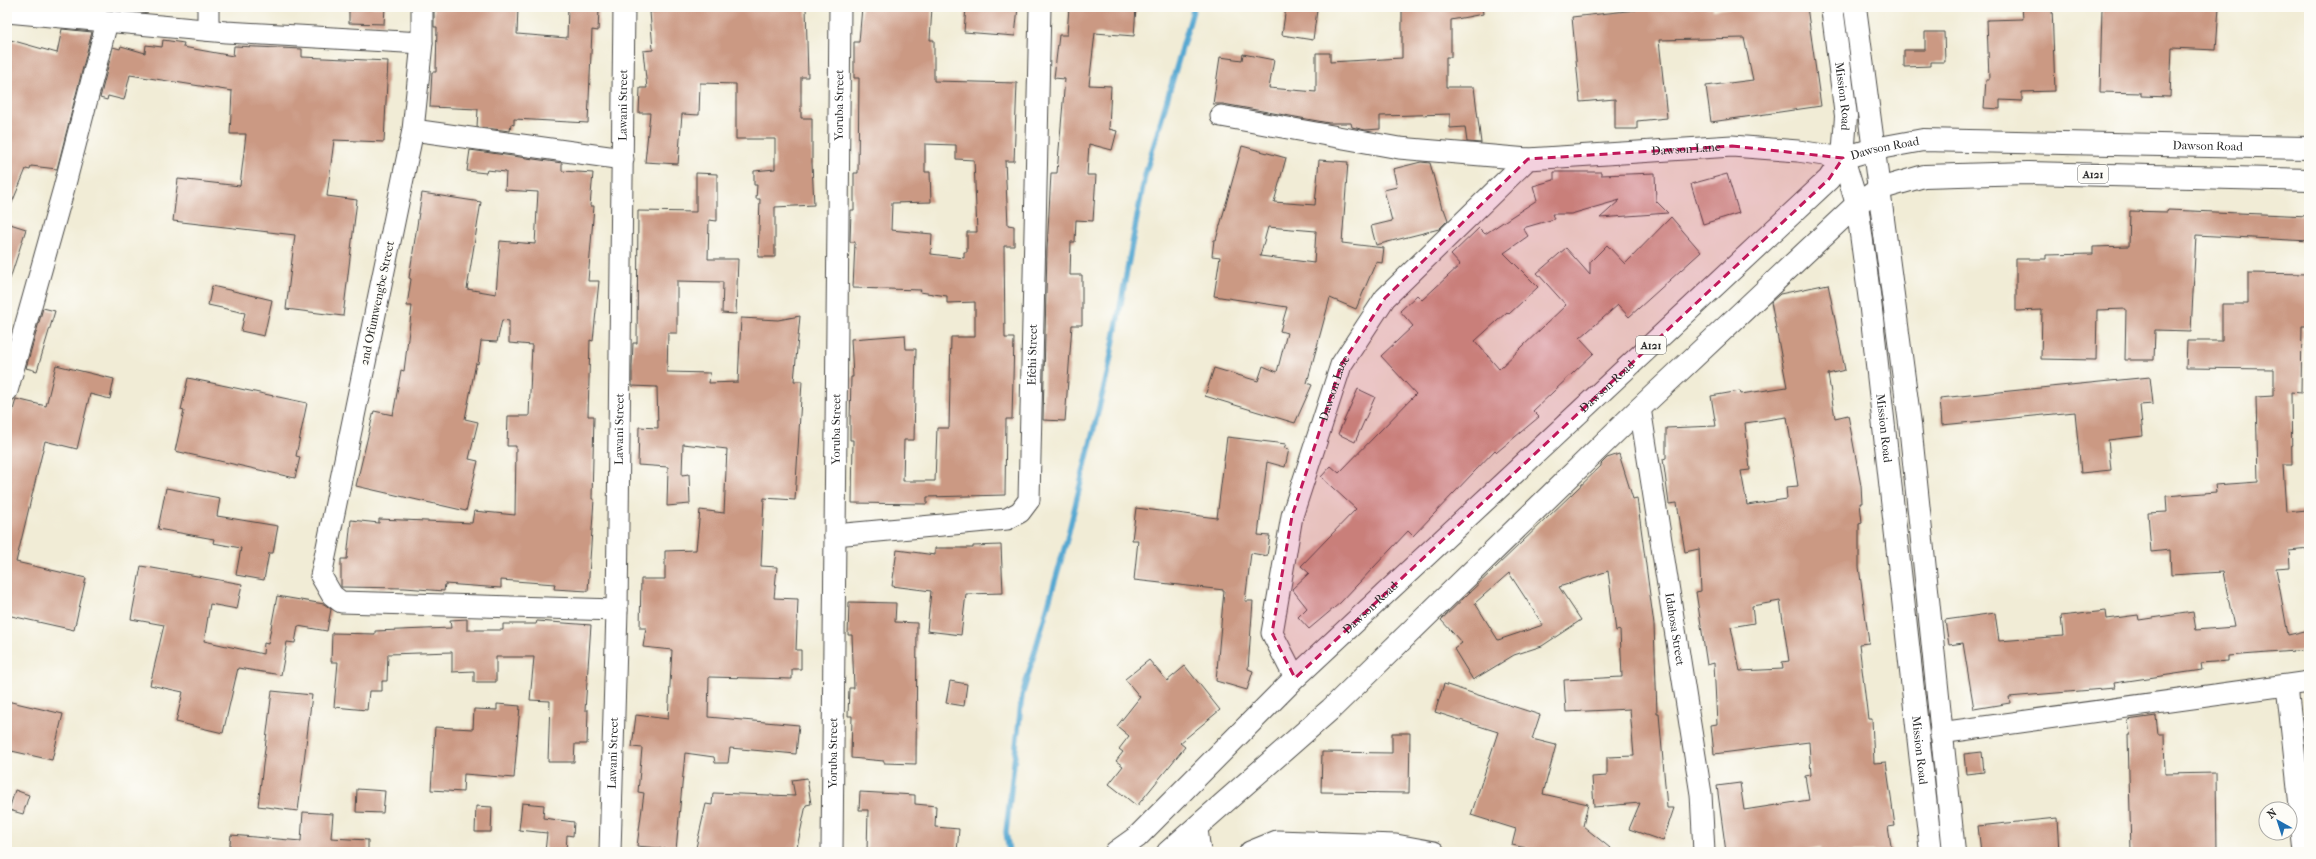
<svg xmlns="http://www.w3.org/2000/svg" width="2316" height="859" font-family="'IM FELL French Canon',serif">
  <rect width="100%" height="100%" fill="#fdfcf7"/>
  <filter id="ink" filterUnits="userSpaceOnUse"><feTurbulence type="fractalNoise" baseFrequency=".025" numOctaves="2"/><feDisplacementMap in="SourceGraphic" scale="8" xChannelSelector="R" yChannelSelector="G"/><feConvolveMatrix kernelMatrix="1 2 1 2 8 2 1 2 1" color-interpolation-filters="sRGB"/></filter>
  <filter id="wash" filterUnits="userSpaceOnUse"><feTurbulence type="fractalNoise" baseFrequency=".012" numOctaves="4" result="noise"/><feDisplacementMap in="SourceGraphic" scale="16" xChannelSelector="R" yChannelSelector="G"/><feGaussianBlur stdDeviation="0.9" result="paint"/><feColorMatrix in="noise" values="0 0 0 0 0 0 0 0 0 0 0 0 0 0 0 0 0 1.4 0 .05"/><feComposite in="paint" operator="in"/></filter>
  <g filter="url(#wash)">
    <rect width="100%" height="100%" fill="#f1ecd6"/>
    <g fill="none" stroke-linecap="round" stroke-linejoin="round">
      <path stroke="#57a8d1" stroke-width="5.5" d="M1009 852 1006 832 1022 696 1067 539 1108 371 1145 175 1194 7"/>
    </g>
    <g id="blocks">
      <g fill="#cb9983" fill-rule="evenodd">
        <path d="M349 7H385L384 24 349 23Z"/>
        <path d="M434 7H518L517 34 567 38 568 7 599 9 598 31 592 30 588 123 514 119V125L511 124 510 131 477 127 478 109 430 107 432 72H436L437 27H434Z"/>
        <path d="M714 7H806L808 77H801V118H812V163L814 205 775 207V257H758L760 199H756L757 185H754V171L775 169V139H736V84L700 83 699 115 682 114 678 164 645 162 650 113H639L640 88H647L643 51 653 50 650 12Z"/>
        <path d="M862 7H932L930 40H934V81L1017 83 1014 161H1005L1008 225 1014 226V246H1004L1005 338H1014L1012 419H1006L1005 495 927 497V504L852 503 853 440H850V420L851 377H853L851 339 905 335 906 349H916L914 440H904L903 481H935L937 428H949L951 337H975V302L947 303V296L920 292 921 290 853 288 855 242H850L851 210H854V173H858L859 78H854V42H859ZM925 144 956 145V159L974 160 977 232H967V252H964V258L931 254 932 234 891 230 892 203 931 202 930 172H925Z"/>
        <path d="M966 7H1018L1015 36 964 32Z"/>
        <path d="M1069 7H1136L1134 36 1095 33 1089 85 1111 86 1109 129 1117 131 1112 150 1089 144 1087 175H1096L1093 221 1076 220 1075 242H1071L1070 275H1082V325H1072L1065 421 1043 420 1047 250 1051 173H1057L1065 79 1054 78 1059 35H1067Z"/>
        <path d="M1286 7 1317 10 1313 40 1282 35Z"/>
        <path d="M1402 7H1482L1483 14 1451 20V57H1446V87H1474L1481 143 1467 142 1465 127 1450 128V114L1380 116V129L1365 130 1352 127 1351 123H1329L1223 104H1213L1220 57 1242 60 1243 54 1274 60 1269 88 1316 92V53H1330V62L1402 58Z"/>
        <path d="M1636 7H1713V10L1736 7H1807L1821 106 1711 122 1706 86 1753 80 1744 38 1659 40 1667 118 1637 121V129H1615V99L1580 102 1572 17 1636 10Z"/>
        <path d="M2022 7H2052L2055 91 2022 92V101L2000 100V109L1984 108 1986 80H1989L1987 20 2023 19Z"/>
        <path d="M2102 7H2219L2216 50 2172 48 2170 97 2141 96V93L2100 92Z"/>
        <path d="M62 29 92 32 57 169 31 166 30 170 26 169 7 215V39L57 53Z"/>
        <path d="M1925 32H1944L1945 62H1931V66L1904 67V50H1925Z"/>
        <path d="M163 40 184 43 183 47 233 56 234 46 302 49V57L388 61 384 142 334 140 327 196 357 200 343 316 286 309 295 235 173 221 178 179 240 186 246 134H230L232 91 130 75 124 100 108 96 107 100 100 98 113 47 120 49 121 46 145 53 146 45 162 47Z"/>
        <path d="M1242 146 1286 158 1274 202 1315 205 1319 160 1348 162 1342 243 1384 248 1382 263 1376 262 1356 309 1330 298 1307 383 1312 385 1295 423 1205 396 1214 368 1258 381 1263 366 1277 372 1287 333 1280 331 1287 307 1214 296 1220 257 1212 256 1214 240H1216ZM1268 227 1316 231 1314 263 1260 256Z"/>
        <path d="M470 150 562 163V171L593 173 590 206H594L588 281H599L593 341 590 340 588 416H594L592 499H594L588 591 554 589 555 584 501 580V588L445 584 444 591 405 588 341 587V559H347L351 520 379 523V519L472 523 474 511 515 515 516 446H507L508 416H529L532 345 509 343V321L502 320 497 342 481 341 478 364 476 363 465 419 478 422 469 459 478 461 466 511 356 486 374 411 393 415 401 370 404 371 412 306H407L411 279 409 278 422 193 481 202 467 289 496 294 500 241 535 244 538 192 505 190 506 172 487 170 486 173 467 171Z"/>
        <path d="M1421 162 1430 163 1442 209H1444L1448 220 1439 229 1376 245 1371 226 1392 221 1384 190 1397 187 1393 169Z"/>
        <path d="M1554 172H1601V175L1655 173 1656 201 1668 213 1600 218 1620 200 1571 214H1552L1554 219 1523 228 1528 236 1504 253 1538 287 1509 314 1507 312 1475 341 1499 369 1566 305 1537 273 1566 248 1590 275V262L1607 245 1625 264 1671 217 1701 252 1629 317 1618 305 1580 338 1594 353 1533 411 1539 417 1497 452 1495 450 1413 536 1408 531 1340 603 1309 629 1298 617 1307 608 1292 589 1309 573 1301 566 1356 509 1321 477 1331 466 1339 473 1416 394 1381 356 1413 326 1400 311 1417 295 1422 300 1460 265 1451 255 1479 228 1485 234 1537 200 1533 186 1554 180Z"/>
        <path d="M696 173 717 174V221L709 220 708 259H738L736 314 722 313 723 282 677 281V333H668L667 372 710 373 709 383 738 382 741 318 778 320 800 316 794 381H802L795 500 764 498 761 566 777 567 774 598 798 599 796 650H801V669H792V679L709 677 708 717 799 725 796 754 730 748 728 763H715L714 757 685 753 676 850 637 846 644 793 638 792 642 748 632 747 636 715 668 719 672 650 643 647 646 628H640L641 579H665V551L696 550 700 510 724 513 727 449 683 444 682 475 689 474 690 504 667 506 668 467 638 465 639 427 658 428 657 387 632 386V367L633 343H637L638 211 696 212Z"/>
        <path d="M1727 174 1739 213 1703 224 1691 184Z"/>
        <path d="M2168 210 2309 216V241L2196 235 2191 331 2155 330 2154 360H2125L2126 309 2097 310 2096 360 2041 359 2042 310 2016 311V259H2046V255L2093 254V247L2129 246 2130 211 2167 212Z"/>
        <path d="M7 223 26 229 10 279H7Z"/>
        <path d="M2248 273 2309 274V326H2302L2301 393 2291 392 2292 465H2283L2286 512 2307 510 2309 549 2289 551 2290 567 2276 568 2288 635 2309 630V650L2228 656V661L2201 663 2202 670 2114 683 2115 688 2009 697 2010 703 1974 709 1963 643 1949 645 1945 620 1995 613 1999 641 2063 636 2061 616 2106 611 2107 619 2138 615 2139 620 2193 612 2196 630 2234 627 2223 572 2171 575 2170 550 2151 552 2148 513 2167 512 2166 496 2216 492 2215 485 2258 482 2256 397 2274 396V369L2186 368 2187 341H2222V304H2248Z"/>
        <path d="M1828 284 1845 370 1828 374 1835 418 1848 415 1861 486 1862 503H1860L1862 523 1859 524V567L1869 643 1859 644 1868 719H1872L1874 763 1886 762 1895 826 1888 827 1892 852H1821V847L1797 852H1726L1717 786 1740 783 1744 810 1809 800 1805 776 1811 775 1809 742 1714 754 1711 725 1717 724 1714 663 1707 665 1696 592 1701 591 1699 549 1685 552 1677 503 1669 504 1663 459 1666 458V428L1716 426 1711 396 1740 391 1741 394 1787 387 1771 302 1780 294ZM1787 417 1798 486 1786 487 1787 499 1747 505 1741 471 1750 470 1745 423ZM1780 601 1789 661 1782 662 1783 669 1740 671 1731 627 1754 623 1752 606Z"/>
        <path d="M212 286 272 300 264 336 241 331 245 313 208 305Z"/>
        <path d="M43 308 55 311 37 371 26 368Z"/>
        <path d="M56 365 114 379 110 399 90 394 77 449 45 441 16 562 86 578 74 630 7 615V432L16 399 46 406Z"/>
        <path d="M2150 377 2153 404 2140 405 2143 436 2108 440 2111 470 2081 473 2075 412 1942 425 1940 398Z"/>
        <path d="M188 378 307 403 296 456 300 457 295 478 175 451 184 411 181 410Z"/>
        <path d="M1358 389 1375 397 1355 442 1338 434Z"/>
        <path d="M1227 437 1286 444 1284 448 1289 449 1285 467 1267 462 1258 535 1270 536 1267 556 1251 553 1245 601H1253L1248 669 1253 671 1247 690 1216 681 1224 590 1134 580 1138 540H1132L1136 508 1217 518Z"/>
        <path d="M1619 454 1633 499 1637 498 1654 625 1657 714H1659L1667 808H1674L1663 841 1629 829 1640 803 1594 807 1592 777 1607 776V757L1634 756 1630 709 1566 712 1564 680 1622 677 1620 630 1616 631 1608 571 1559 587 1581 620 1542 646 1514 655 1473 680 1454 649 1462 643 1441 620 1601 466V464L1607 458ZM1509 573 1543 625 1498 640 1475 603Z"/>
        <path d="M166 488 220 498 217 516 278 526 273 553H269L264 580 236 575 241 548 213 543 214 539 158 529Z"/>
        <path d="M1001 545 1003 593 966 594 961 635 927 631 931 591 892 586 897 550 935 555V548H973V546Z"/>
        <path d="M141 566 242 584 237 609 210 604 204 641 263 654 264 643 268 644 277 596 324 604 331 609 327 631 298 626 295 643 287 642 281 675 238 668 223 733 176 722 183 692 150 685 164 625 131 619Z"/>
        <path d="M849 602 896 603 895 622 917 623 916 764 884 763V761L851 758 852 716H848L849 688H854L852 635H848Z"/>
        <path d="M467 619V630H503V624H536L537 621 591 625 585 710H588L587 744H575L574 762H548L550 701 530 700 534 657H496V682H474V671L452 672V652L388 654 387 681H382V691H369L367 710 334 707 338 662H331L332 633 375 634V631L451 628 450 620Z"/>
        <path d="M1149 660 1167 681 1185 666 1220 710 1180 743 1185 747 1137 806 1109 784 1123 766 1116 761 1123 752 1119 749 1129 736 1117 726 1140 697 1125 679Z"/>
        <path d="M950 681 967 684 964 706 946 703Z"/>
        <path d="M1444 684 1540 715 1532 739 1556 745 1543 794 1588 804 1583 826 1615 852H1545L1512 845 1516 829 1471 815 1498 732 1435 712Z"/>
        <path d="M272 691 312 695 298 811 258 806Z"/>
        <path d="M7 701 63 714 52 760 7 750Z"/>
        <path d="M497 704 520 706 514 778 464 774 463 792 431 790 435 727 473 729 474 709 497 710Z"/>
        <path d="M2156 716 2158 734H2164L2165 774 2216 773 2217 852H2131L2128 735H2130L2128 720Z"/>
        <path d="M1392 733H1410L1409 793 1321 792 1322 752 1392 753Z"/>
        <path d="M1982 752 1984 772 1966 774 1964 754Z"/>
        <path d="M807 778 811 804 806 805 796 852H735L721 849V852H695L706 804 712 805 713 793 795 796 792 780Z"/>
        <path d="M357 789 385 791 383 813 356 812Z"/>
        <path d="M15 790 29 795 23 814 9 810Z"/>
        <path d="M860 792 915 795V804L936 806 935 827 959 829 957 852H867L868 810H859Z"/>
        <path d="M522 803 544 805 543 818 574 822 573 836 567 835 566 852H545L547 833 519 830Z"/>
        <path d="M476 806 492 807 491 832H475Z"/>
        <path d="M303 812 333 814 331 838 368 840V852H229L231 835 301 841Z"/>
        <path d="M2057 818 2059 852H1981L1978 826Z"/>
      </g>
    </g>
  </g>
  <g filter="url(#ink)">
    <use href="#blocks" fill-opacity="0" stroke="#494845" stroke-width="1"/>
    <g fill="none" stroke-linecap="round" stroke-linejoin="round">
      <g stroke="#494845" stroke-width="23">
        <g id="street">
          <path d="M208 7V30"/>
          <path d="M422 7V43L413 130 321 576 332 595 341 602 617 610"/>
          <path d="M7 12 226 32 422 43"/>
          <path d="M1221 116 1399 148 1528 159"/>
          <path d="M413 130 623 159"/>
          <path d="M7 391 64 188 107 22"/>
          <path id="s1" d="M1640 408 1701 794 1704 852"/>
          <path id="s2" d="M835 535 1007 519 1020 512 1029 500 1040 7"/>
          <path id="s3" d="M1295 678 1272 633 1292 516 1341 365 1385 298 1528 159 1732 146 1798 151 1843 158"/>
          <path d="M2287 686 2305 852"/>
          <path d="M1940 733 2309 682"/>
          <path d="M1197 829 1200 852"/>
          <path id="s4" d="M610 852 617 610 624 7"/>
          <path id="s5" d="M832 852 840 7"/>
          <path d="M1250 852 1277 841 1396 845 1434 852"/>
        </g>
      </g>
      <g stroke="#494845" stroke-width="24">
        <g id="secondary">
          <path id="s6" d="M1832 7 1846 116 1843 158 1857 204 1870 301 1931 852"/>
          <path d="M1855 7 1910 424 1954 852"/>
        </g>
      </g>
      <g stroke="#494845" stroke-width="24">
        <g id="highway">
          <path id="s7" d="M1116 852 1137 837 1295 678 1829 179 1843 158 1874 149 1923 140 2309 148"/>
          <path d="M1168 852 1331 709 1640 408 1857 204 1879 189 1924 176 2028 173 2309 180"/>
        </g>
      </g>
      <use href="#street" stroke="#fff" stroke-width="21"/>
      <use href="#secondary" stroke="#fff" stroke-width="22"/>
      <use href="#highway" stroke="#fff" stroke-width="22"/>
    </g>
  </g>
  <path fill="#c2185b" fill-opacity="0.2" stroke="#c2185b" stroke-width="3" stroke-dasharray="8 5" stroke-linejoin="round" d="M1732 146 1843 158 1829 179 1295 678 1272 633 1292 516 1341 365 1385 298 1528 159Z"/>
  <g text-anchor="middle" stroke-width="3" stroke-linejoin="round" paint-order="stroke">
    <g fill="#fdfcf7" stroke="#6a6a68" stroke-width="1">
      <rect x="2078" y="165" width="30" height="18" rx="3"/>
      <rect x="1636" y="336" width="30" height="18" rx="3"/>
    </g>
    <g font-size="11" font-weight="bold" fill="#2b2b2b">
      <text x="2093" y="178">A121</text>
      <text x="1651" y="349">A121</text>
    </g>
    <g font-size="12" fill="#2b2b2b" stroke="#fdfcf7">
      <text dy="4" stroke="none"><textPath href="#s6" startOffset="90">Mission Road</textPath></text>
      <text dy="4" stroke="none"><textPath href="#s4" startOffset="747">Lawani Street</textPath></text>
      <text dy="4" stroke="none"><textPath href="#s5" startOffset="747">Yoruba Street</textPath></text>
      <text dy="4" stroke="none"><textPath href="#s7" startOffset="1373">Dawson Road</textPath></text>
      <text dy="4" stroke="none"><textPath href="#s3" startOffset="766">Dawson Lane</textPath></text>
      <text dy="4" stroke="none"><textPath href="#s7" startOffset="1049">Dawson Road</textPath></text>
      <text transform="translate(377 303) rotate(-78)" y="4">2nd Ofumwengbe Street</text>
      <text dy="4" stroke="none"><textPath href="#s2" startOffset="348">Efehi Street</textPath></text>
      <text dy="4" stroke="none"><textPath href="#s7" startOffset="677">Dawson Road</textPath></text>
      <text dy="4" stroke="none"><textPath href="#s3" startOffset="304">Dawson Lane</textPath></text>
      <text dy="4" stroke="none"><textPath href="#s6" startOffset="426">Mission Road</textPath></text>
      <text dy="4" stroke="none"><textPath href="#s5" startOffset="423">Yoruba Street</textPath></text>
      <text dy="4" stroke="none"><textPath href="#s4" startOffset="423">Lawani Street</textPath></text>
      <text dy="4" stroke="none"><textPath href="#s7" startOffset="353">Dawson Road</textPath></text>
      <text dy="4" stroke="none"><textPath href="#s1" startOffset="224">Idahosa Street</textPath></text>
      <text dy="4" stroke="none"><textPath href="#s6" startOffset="750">Mission Road</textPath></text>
      <text dy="4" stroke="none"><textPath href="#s4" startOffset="99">Lawani Street</textPath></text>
      <text dy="4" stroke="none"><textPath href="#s5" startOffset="99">Yoruba Street</textPath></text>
    </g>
  </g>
  <rect width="2316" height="859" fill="none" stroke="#fdfcf7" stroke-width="24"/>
  <g transform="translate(2278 821) rotate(321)"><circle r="19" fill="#fdfcf7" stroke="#a9a8a5"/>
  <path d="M0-3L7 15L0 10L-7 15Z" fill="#1f6fb2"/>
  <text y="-6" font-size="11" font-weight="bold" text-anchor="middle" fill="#2b2b2b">N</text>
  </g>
</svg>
